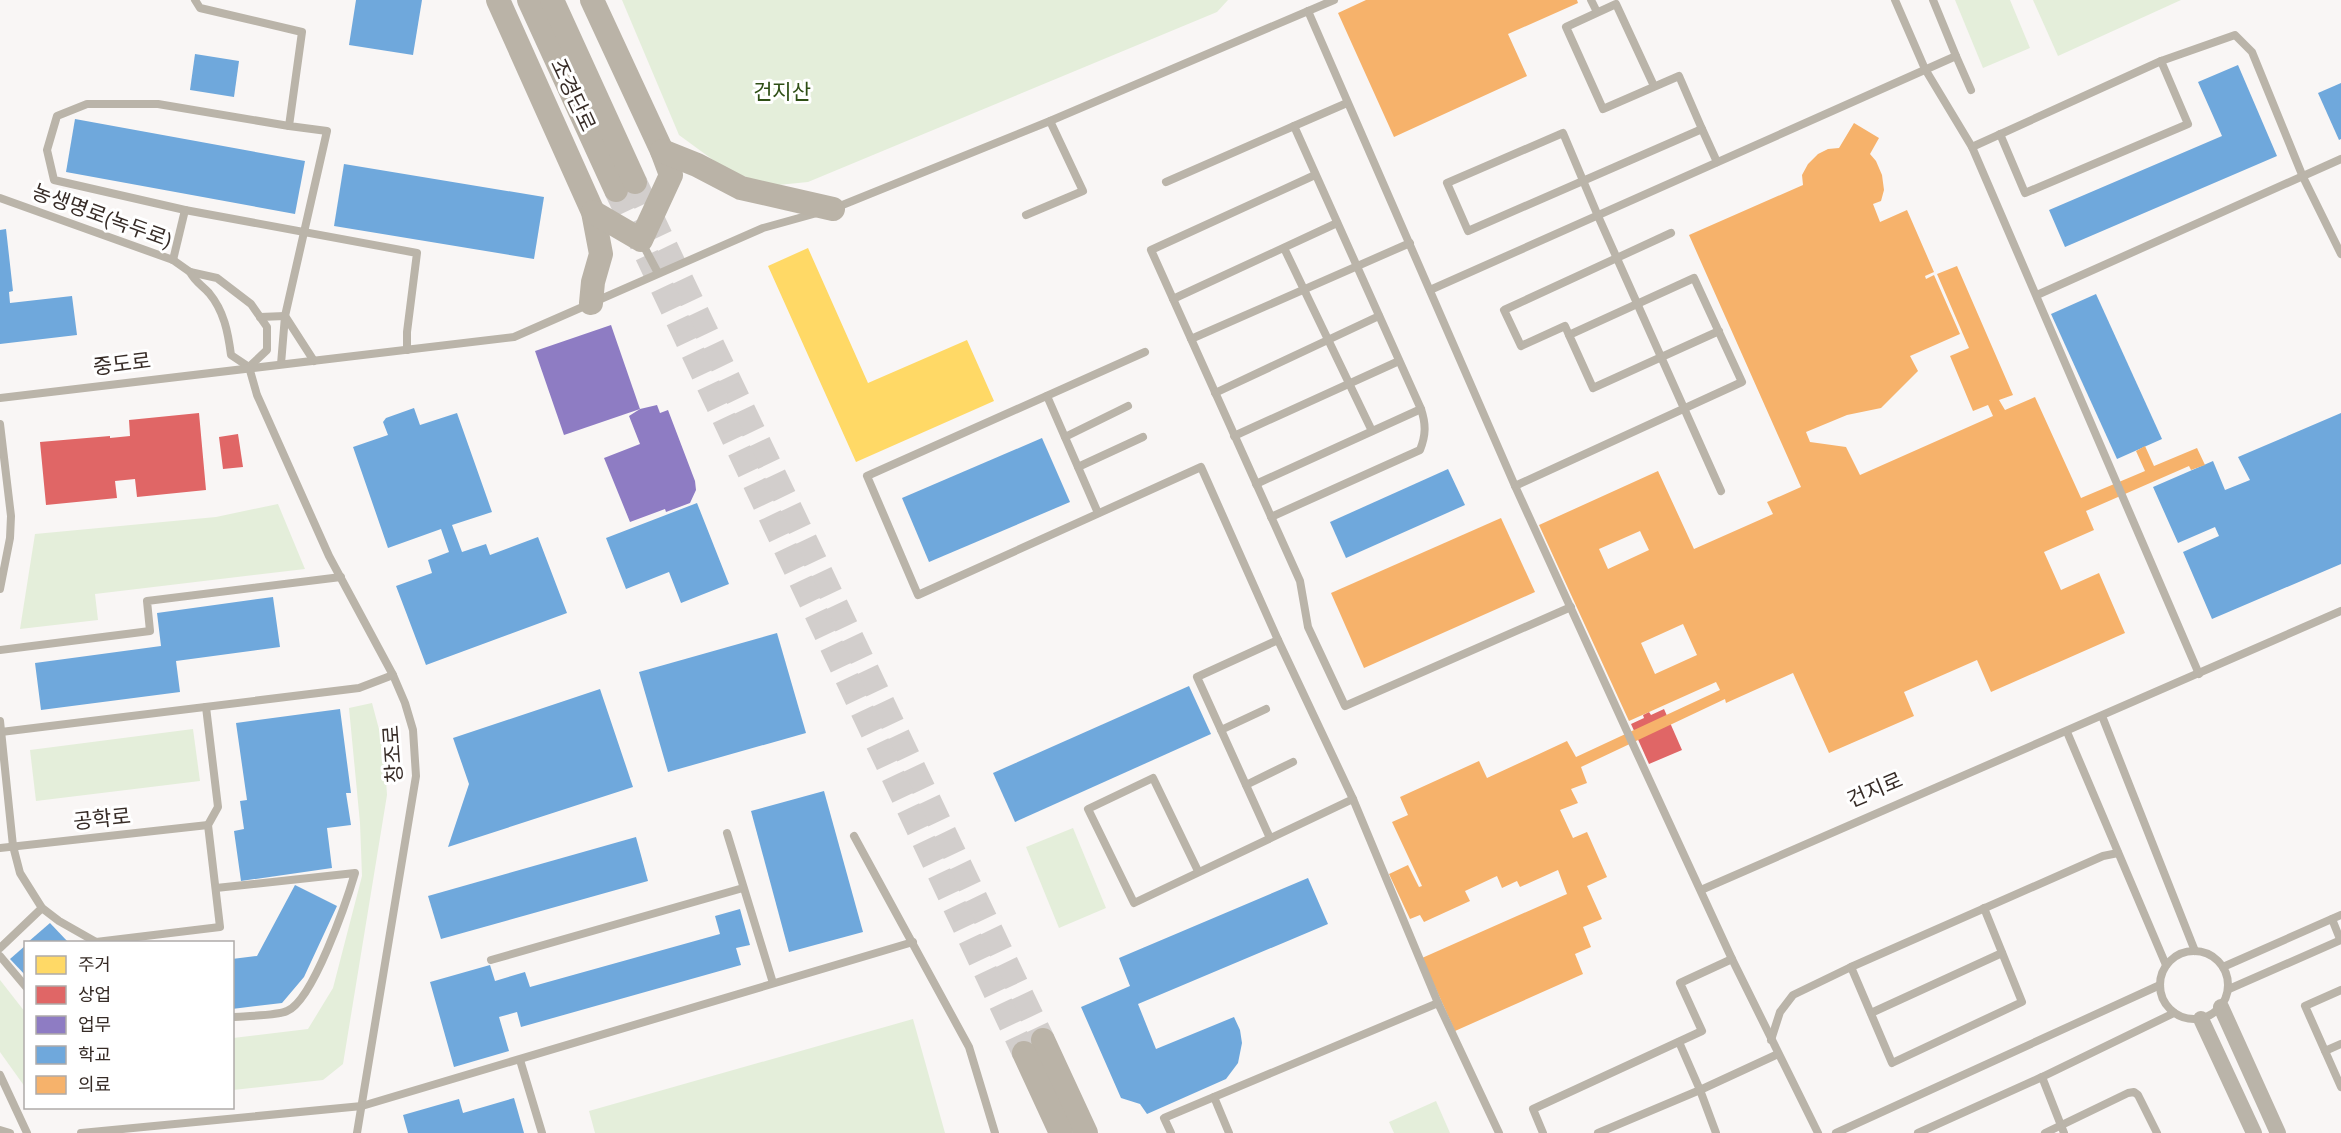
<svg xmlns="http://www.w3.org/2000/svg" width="2341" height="1133" font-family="'PT Sans','Noto Sans KR',sans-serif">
  <rect width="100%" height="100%" fill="#f9f6f5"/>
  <g fill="#e4eeda">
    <path d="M622 0H1228L1217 12 808 182 768 186 724 168 679 135Z"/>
    <path d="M1955 0H2010L2030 48 1983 68Z"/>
    <path d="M2033 0H2181L2058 56Z"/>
    <path d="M278 504 305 569 95 594 98 620 20 629 35 534 216 517Z"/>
    <path d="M372 703 384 748 387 795 343 1064 323 1080 233 1090V1038L308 1029 333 988 362 876 360 823 349 708Z"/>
    <path d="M193 729 200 781 36 801 30 750Z"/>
    <path d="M1073 828 1106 908 1059 928 1026 847Z"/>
    <path d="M0 980 25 1012V1087L0 1052Z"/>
    <path d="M913 1019 945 1133H595L589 1111Z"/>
    <path d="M1436 1101 1450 1133H1394L1389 1122Z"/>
  </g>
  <path fill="#ffd966" d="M808 248 868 383 967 340 994 401 856 462 768 266Z"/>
  <g fill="#e06666">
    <path d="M199 413 206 490 137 497 135 479 115 481 117 498 46 505 40 442 110 436V438L130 436 129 420Z"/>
    <path d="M238 434 243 467 223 469 219 437Z"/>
    <path d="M1664 709 1682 750 1649 764 1631 724 1644 718 1643 715 1649 712 1651 715Z"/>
  </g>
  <g fill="#8e7cc3">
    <path d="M611 325 640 409 564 435 535 351Z"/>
    <path d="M657 405 660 413 668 410 695 481 696 490 690 503 666 512 665 509 630 522 604 458 640 444 629 416 640 409Z"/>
  </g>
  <g fill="#6fa8dc">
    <path d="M356 0H422L413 55 349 45Z"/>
    <path d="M195 54 239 61 234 97 190 90Z"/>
    <path d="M2238 65 2277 156 2065 247 2049 210 2222 136 2198 82Z"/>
    <path d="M2341 83V139L2339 140 2318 93Z"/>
    <path d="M75 119 305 161 295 214 66 172Z"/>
    <path d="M344 164 544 197 534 259 334 226Z"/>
    <path d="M6 229 13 291 9 292 10 303 72 296 77 335 0 344V230Z"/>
    <path d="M2096 294 2162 439 2117 459 2051 314Z"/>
    <path d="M414 408 420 425 457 413 492 512 452 525 462 552 486 544 490 555 538 537 567 613 426 665 396 586 432 573 428 560 449 552 441 529 388 548 353 447 388 435 383 422 386 418Z"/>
    <path d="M2341 413V564L2212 619 2183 552 2219 536 2215 527 2178 543 2153 487 2213 461 2225 490 2250 480 2238 457Z"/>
    <path d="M1042 438 1070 502 929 562 902 498Z"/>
    <path d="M1448 469 1465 505 1346 558 1330 522Z"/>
    <path d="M697 503 729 584 681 603 669 572 626 589 606 538Z"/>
    <path d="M273 597 280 647 176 661 180 692 41 710 35 663 161 646 157 613Z"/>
    <path d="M777 633 806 733 668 772 639 672Z"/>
    <path d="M1189 686 1211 734 1015 822 993 773Z"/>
    <path d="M600 689 633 787 448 847 469 784 453 738Z"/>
    <path d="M340 709 351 793H346L351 825 327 828 332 868 241 881 234 831 244 829 240 801 247 800 236 723Z"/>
    <path d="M824 791 863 932 789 952 751 811Z"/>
    <path d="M636 837 648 881 441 939 428 896Z"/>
    <path d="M1308 878 1328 924 1138 1004 1156 1049 1234 1017 1240 1030 1242 1043 1238 1063 1226 1079 1147 1114 1140 1104 1121 1098 1081 1007 1130 986 1119 958Z"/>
    <path d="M295 885 337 906 304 977 282 1003 232 1009V959L257 956Z"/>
    <path d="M740 909 750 945 736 948 741 965 521 1027 517 1012 499 1017 509 1051 454 1067 430 982 490 965 495 981 525 972 530 987 720 934 715 916Z"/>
    <path d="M50 923 68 942H28Z"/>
    <path d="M26 945V976L10 959Z"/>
    <path d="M514 1098 524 1133H408L403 1115 459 1099 463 1113Z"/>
  </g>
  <g fill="#f6b26b" fill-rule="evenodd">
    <path d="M1366 0H1577L1578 3 1508 34 1527 76 1394 137 1338 13Z"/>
    <path d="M1854 123 1879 138 1870 154 1876 161 1882 175 1884 190 1881 201 1873 204 1880 222 1907 210 1934 272 1925 276 1926 279 1934 275 1960 334 1910 356 1918 371 1881 408 1847 415 1806 432 1810 442 1846 447 1860 475 1993 416 1988 405 1973 411 1950 356 1969 348 1937 274 1957 266 2013 395 1999 400 2005 410 2035 397 2081 498 2145 471 2136 451 2145 446 2154 466 2197 448 2205 465 2191 470 2189 466 2086 511 2094 530 2044 552 2061 590 2099 573 2125 633 1991 692 1977 660 1904 692 1914 716 1829 753 1793 673 1726 703 1725 699 1581 767 1587 783 1571 789 1578 803 1560 810 1573 838 1587 832 1607 877 1587 886 1602 919 1583 927 1591 947 1575 954 1583 974 1455 1031 1422 958 1567 894 1558 870 1520 887 1517 881 1502 888 1497 876 1465 891 1470 901 1424 922 1420 915 1410 919 1389 874 1408 865 1419 887 1422 886 1392 822 1408 815 1400 797 1479 761 1487 778 1567 741 1576 757 1720 690 1716 682 1629 721 1539 525 1658 471 1694 549 1773 514 1767 502 1801 487 1689 235 1803 185 1802 175 1808 164 1818 154 1828 149 1839 148ZM1640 531 1649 550 1608 569 1599 549ZM1683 624 1697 655 1655 674 1641 643Z"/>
    <path d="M1501 518 1535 592 1364 668 1331 593Z"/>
  </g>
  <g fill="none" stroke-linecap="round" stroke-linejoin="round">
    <g stroke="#d2cecc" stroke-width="24" stroke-dasharray="24 12" stroke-linecap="butt">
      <path d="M635 182 1043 1040"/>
      <path d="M616 190 1024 1053"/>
    </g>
    <g stroke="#bab4a9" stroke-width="8">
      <path d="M195 0 200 8 302 32 289 126 327 131 285 316 281 364"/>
      <path d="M1591 0 1597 12"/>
      <path d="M1895 0 1925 69 1972 147 2199 674"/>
      <path d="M1308 11 1515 486 1636 751 1732 959 1818 1133"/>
      <path d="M1956 56 1971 90"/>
      <path d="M1654 86 1616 4 1566 27 1603 109 1679 76 1702 129"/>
      <path d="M289 126 158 104H87L57 116 47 150 54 180 185 210 417 253 407 332V350"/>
      <path d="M1294 126 1347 103"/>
      <path d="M2000 134 2025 193 2188 124 2161 61"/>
      <path d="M1972 147 2161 61 2235 35 2252 52 2303 177 2341 254"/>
      <path d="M1717 162 1702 129 1468 231 1447 183 1563 133 1598 216 1721 491"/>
      <path d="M1315 175 1151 250 1300 581 1308 627 1345 706 1571 607"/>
      <path d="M1166 182 1294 126 1421 409 1256 484"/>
      <path d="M0 198 173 260 190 272 217 278 251 304 267 327V350L249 367"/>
      <path d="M835 208 1050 121 1334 0"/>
      <path d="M1026 215 1083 191 1050 121"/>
      <path d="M641 241 658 273"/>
      <path d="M1284 248 1372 431"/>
      <path d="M173 260 185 210"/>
      <path d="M190 272C195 282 202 285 209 293 224 311 228 332 231 355L249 367"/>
      <path d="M1430 290 1956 56 1933 0"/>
      <path d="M2037 295 2341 159"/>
      <path d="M1173 299 1337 223"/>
      <path d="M285 316 314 361"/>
      <path d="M260 317 285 316"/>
      <path d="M1569 335 1565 326 1521 346 1504 310 1671 233"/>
      <path d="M1191 339 1410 243"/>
      <path d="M1145 352 867 476 918 595 1201 467 1278 640 1353 799 1438 1003 1499 1133"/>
      <path d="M249 367 257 395 329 556 393 675 405 703 413 730 416 776 357 1133"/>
      <path d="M1215 393 1379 316"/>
      <path d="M1047 396 1098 513"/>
      <path d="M0 398 514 337 763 228 817 213"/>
      <path d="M0 424 11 516 10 538 0 589"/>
      <path d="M1234 436 1399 361"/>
      <path d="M1065 437 1128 406"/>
      <path d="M1078 467 1143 437"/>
      <path d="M1515 486 1742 382 1694 278 1569 335 1593 388 1719 331"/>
      <path d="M1271 517 1420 450C1426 435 1426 424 1421 409"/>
      <path d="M0 650 150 631 147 601 341 577"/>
      <path d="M2102 716 2195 951"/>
      <path d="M0 721 13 846 20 873 42 908 59 921 96 942 220 927 208 825 218 807 206 707"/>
      <path d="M1221 730 1266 709"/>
      <path d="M1 732 359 688 393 675"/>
      <path d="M2067 732 2166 965"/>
      <path d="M1246 785 1293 762"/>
      <path d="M727 833 773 983"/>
      <path d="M854 836 969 1047 995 1133"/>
      <path d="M1270 838 1197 677 1278 640"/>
      <path d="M0 848 208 825"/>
      <path d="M1198 871 1153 778 1088 809 1134 903 1353 799"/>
      <path d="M216 888 355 873C347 900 313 1001 287 1011 276 1016 246 1016 232 1017"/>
      <path d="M1701 890 2341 611"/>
      <path d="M2332 919 2340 939"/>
      <path d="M0 948 42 908"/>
      <circle cx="2194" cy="985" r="34"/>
      <path d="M0 956 26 987"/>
      <path d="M491 960 743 888"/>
      <path d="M1851 967 1892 1063 2022 1002 1984 908"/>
      <path d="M2223 967 2341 915"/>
      <path d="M2229 989 2341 940"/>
      <path d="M2341 990 2305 1006 2341 1087"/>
      <path d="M1871 1013 2002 953"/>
      <path d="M1771 1040 1780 1012 1793 995 1851 967 2103 856 2118 853"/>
      <path d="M2325 1051 2341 1044"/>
      <path d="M520 1060 542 1133"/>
      <path d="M0 1075 27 1133"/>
      <path d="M2042 1077 2064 1133"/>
      <path d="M1214 1097 1229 1133"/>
      <path d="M0 1130 10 1133"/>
      <path d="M81 1133 362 1106 913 942"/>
      <path d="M1171 1133 1164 1118 1438 1003"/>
      <path d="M1543 1133 1533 1109 1702 1031 1680 983 1732 959"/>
      <path d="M1598 1133 1700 1090 1679 1042"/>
      <path d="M1716 1133 1700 1090 1778 1054"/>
      <path d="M1836 1133 2160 985"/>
      <path d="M1918 1133 2042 1077 2174 1013"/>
      <path d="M2045 1133 2128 1093 2134 1092 2138 1095 2157 1133"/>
    </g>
    <g stroke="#bab4a9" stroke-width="16">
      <path d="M2221 1007 2278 1133"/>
      <path d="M2201 1019 2254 1133"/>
    </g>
    <g stroke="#bab3a7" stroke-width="24">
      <path d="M498 0 593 212 601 254 593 282 591 303"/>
      <path d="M529 0 616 190"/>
      <path d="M552 0 635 182"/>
      <path d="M592 0 662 151 671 175 641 240 593 212"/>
      <path d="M662 151 697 165 741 188 833 209"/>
      <path d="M1043 1040 1086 1133"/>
      <path d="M1024 1053 1061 1133"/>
    </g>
  </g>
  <g text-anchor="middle" stroke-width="6" stroke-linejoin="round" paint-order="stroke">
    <g font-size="21" fill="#2f4f16" stroke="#fff">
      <text x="782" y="99">건지산</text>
    </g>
    <g font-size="21" fill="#372c27" stroke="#fff">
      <text transform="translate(573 95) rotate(65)" y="7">조경단로</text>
      <text transform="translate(102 216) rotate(20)" y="7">농생명로(녹두로)</text>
      <text transform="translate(122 364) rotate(-7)" y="7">중도로</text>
      <text transform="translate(393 754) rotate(-94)" y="7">창조로</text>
      <text transform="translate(1875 790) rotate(-23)" y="7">건지로</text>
      <text transform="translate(102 819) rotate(-6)" y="7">공학로</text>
    </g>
  </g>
  <rect x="24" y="941" width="210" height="168" fill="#ffffff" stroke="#afaba9" stroke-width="1.5"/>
  <rect x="36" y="956" width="30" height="18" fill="#ffd966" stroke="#afaba9" stroke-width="1.5"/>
  <text x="78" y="971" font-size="18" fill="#372c27">주거</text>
  <rect x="36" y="986" width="30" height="18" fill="#e06666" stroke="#afaba9" stroke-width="1.5"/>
  <text x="78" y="1001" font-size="18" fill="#372c27">상업</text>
  <rect x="36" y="1016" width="30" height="18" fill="#8e7cc3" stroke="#afaba9" stroke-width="1.5"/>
  <text x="78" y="1031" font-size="18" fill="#372c27">업무</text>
  <rect x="36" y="1046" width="30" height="18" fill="#6fa8dc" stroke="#afaba9" stroke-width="1.5"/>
  <text x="78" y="1061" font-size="18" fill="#372c27">학교</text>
  <rect x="36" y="1076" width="30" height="18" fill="#f6b26b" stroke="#afaba9" stroke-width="1.5"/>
  <text x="78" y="1091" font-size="18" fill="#372c27">의료</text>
</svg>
